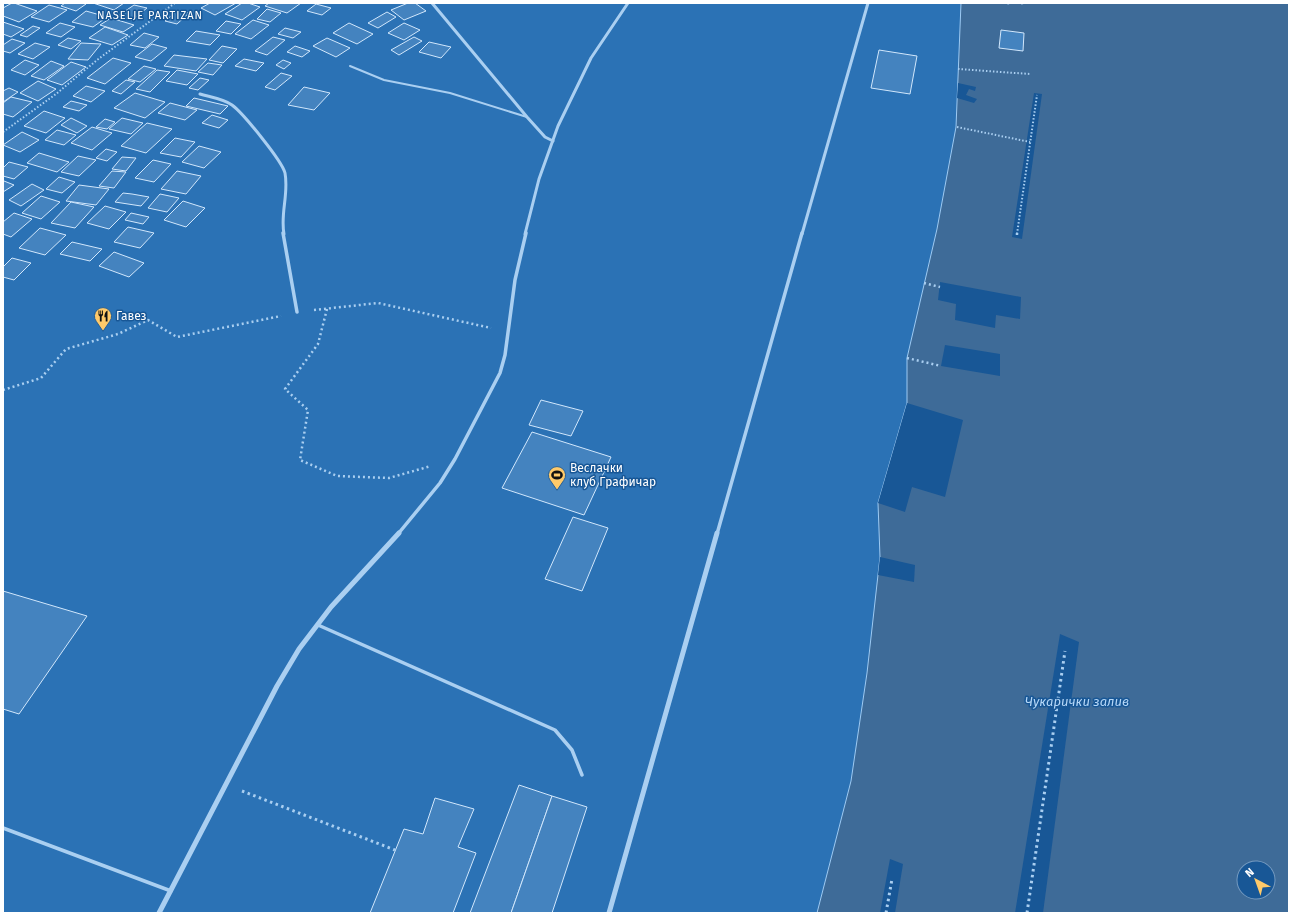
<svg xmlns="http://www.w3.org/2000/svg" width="1292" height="916" font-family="'Fira Sans',sans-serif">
  <rect width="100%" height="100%" fill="#185796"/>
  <path fill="#2b72b5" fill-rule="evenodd" d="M3 3H1289V913H3ZM1244 868H1268V892H1244Z"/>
  <path fill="#3e6b98" stroke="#9dcaf3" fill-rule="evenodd" d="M961 3H1289V913H817L851 781 867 673 880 557 878 503 907 403V358L937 229 956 127ZM1244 868H1268V892H1244Z"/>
  <g fill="#185796">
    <path d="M958 83 976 87 975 91 969 89 966 95 977 99 974 103 957 98Z"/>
    <path d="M1034 93 1042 94 1022 239 1012 237Z"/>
    <path d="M940 282 1021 297 1020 319 996 315 995 328 955 320 956 304 938 300Z"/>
    <path d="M945 345 1000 354V376L941 366Z"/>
    <path d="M907 403 963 420 945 497 912 487 905 512 878 503Z"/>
    <path d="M880 557 915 565 914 582 878 575Z"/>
    <path d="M1060 634 1079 642 1043 913H1015Z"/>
    <path d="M890 859 903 864 895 913H880Z"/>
  </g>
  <g fill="#4483bf" stroke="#d1e7fc">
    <path d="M12 3H14L37 11 19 22 3 16V8Z"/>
    <path d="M65 3H82L86 4 76 11 61 6Z"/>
    <path d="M93 3H124L114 10Z"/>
    <path d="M210 3H236L215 15 201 8Z"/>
    <path d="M242 3H248L260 7 242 20 225 14Z"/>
    <path d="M269 3H301L287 13 265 6Z"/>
    <path d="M408 3H415L426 11 404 20 391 10Z"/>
    <path d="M316 4 331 8 322 15 307 11Z"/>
    <path d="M49 5 67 10 49 22 31 17Z"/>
    <path d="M134 5 147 8 132 20 118 16Z"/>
    <path d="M267 9 281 13 270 22 257 19Z"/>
    <path d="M86 11 107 17 93 27 72 22Z"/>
    <path d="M177 11 189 13 177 24 165 21Z"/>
    <path d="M387 12 396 17 378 28 368 23Z"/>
    <path d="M111 18 134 25 123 32 100 25Z"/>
    <path d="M253 20 269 25 251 39 235 34Z"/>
    <path d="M226 21 241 24 231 34 216 31Z"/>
    <path d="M3 22 24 29 11 37 3 34Z"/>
    <path d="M60 23 75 27 61 37 46 33Z"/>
    <path d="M349 23 373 34 357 44 333 33Z"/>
    <path d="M404 23 420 30 404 40 388 33Z"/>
    <path d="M33 26 40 28 27 37 20 35Z"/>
    <path d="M105 27 128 35 112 45 89 38Z"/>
    <path d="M285 28 301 32 293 38 278 34Z"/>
    <path d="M1001 30 1024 33 1023 51 999 48Z"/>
    <path d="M196 31 220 35 210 45 186 41Z"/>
    <path d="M144 33 159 37 145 48 130 45Z"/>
    <path d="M273 37 285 40 267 55 255 51Z"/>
    <path d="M414 37 422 41 399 55 391 50Z"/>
    <path d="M68 38 81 41 71 49 58 45Z"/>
    <path d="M327 38 350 48 336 57 313 46Z"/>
    <path d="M12 39 25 43 10 53 3 51V45Z"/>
    <path d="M429 42 451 47 441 58 419 52Z"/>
    <path d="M35 43 50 47 33 59 18 54Z"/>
    <path d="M81 43 101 44 88 60 68 59Z"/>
    <path d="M152 44 167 48 151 61 135 57Z"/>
    <path d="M222 46 237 49 223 63 209 60Z"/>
    <path d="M295 46 310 51 302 57 287 52Z"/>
    <path d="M879 50 917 56 910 94 871 88Z"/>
    <path d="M174 55 207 59 196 71 164 66Z"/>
    <path d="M113 58 131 63 105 84 87 78Z"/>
    <path d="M244 59 264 63 256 71 235 66Z"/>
    <path d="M25 60 39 65 25 75 11 70Z"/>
    <path d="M283 60 291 63 284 69 276 65Z"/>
    <path d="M51 61 64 66 44 80 31 76Z"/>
    <path d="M71 62 86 67 62 85 47 80Z"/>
    <path d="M208 63 222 65 213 75 198 72Z"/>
    <path d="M144 66 156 69 140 82 128 79Z"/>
    <path d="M157 70 170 72 150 92 136 89Z"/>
    <path d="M177 70 198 74 187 85 166 81Z"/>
    <path d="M281 73 292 76 275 90 265 87Z"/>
    <path d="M200 78 209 80 198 90 189 88Z"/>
    <path d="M126 80 135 82 121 94 112 91Z"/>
    <path d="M38 81 56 89 38 101 20 93Z"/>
    <path d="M86 86 105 91 91 102 73 96Z"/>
    <path d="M304 87 330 93 314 110 288 105Z"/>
    <path d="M9 88 18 92 3 102V91Z"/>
    <path d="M135 93 165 102 145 118 114 108Z"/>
    <path d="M11 97 32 102 13 117 3 114V103Z"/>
    <path d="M194 98 228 106 220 114 186 106Z"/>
    <path d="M71 101 87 105 79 111 63 107Z"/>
    <path d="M170 103 197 110 185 120 158 113Z"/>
    <path d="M44 111 65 118 46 133 24 126Z"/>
    <path d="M212 115 228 120 219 128 202 123Z"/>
    <path d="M71 118 87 126 77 133 61 125Z"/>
    <path d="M122 118 143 123 131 134 109 129Z"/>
    <path d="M105 119 115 122 107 129 96 127Z"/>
    <path d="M147 123 172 129 146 153 121 146Z"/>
    <path d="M92 127 112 133 92 150 71 143Z"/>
    <path d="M57 130 76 135 64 145 45 140Z"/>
    <path d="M22 132 39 140 20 152 3 145Z"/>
    <path d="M175 138 195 142 181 157 160 153Z"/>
    <path d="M199 146 221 152 204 168 182 162Z"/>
    <path d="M106 149 117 152 107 161 96 158Z"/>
    <path d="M39 153 69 162 57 172 27 163Z"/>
    <path d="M78 156 96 160 79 176 61 172Z"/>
    <path d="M122 157 136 158 126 171 112 169Z"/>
    <path d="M153 160 171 164 154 182 135 178Z"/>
    <path d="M9 162 28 167 14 179 3 176V168Z"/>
    <path d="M112 171 126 172 114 188 99 186Z"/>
    <path d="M177 171 201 176 186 194 161 189Z"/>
    <path d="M59 177 75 182 62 193 46 189Z"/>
    <path d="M4 181 14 185 3 192V182Z"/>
    <path d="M32 184 44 190 21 206 9 200Z"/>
    <path d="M79 185 109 189 96 205 66 201Z"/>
    <path d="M123 193 132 194 149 197 141 206 115 202Z"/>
    <path d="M160 194 179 198 167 212 148 208Z"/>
    <path d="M41 196 60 202 41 219 22 213Z"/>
    <path d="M183 201 205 208 186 227 164 220Z"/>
    <path d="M71 202 94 207 75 228 51 223Z"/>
    <path d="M105 206 126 212 109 229 87 223Z"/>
    <path d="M14 213 32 219 11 237 3 234V222Z"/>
    <path d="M131 213 149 217 143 224 125 220Z"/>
    <path d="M128 227 154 233 140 248 114 242Z"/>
    <path d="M40 228 66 235 45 255 19 248Z"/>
    <path d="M72 242 102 249 90 261 60 254Z"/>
    <path d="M114 252 144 263 129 277 99 266Z"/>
    <path d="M12 258 31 263 14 280 3 277V267Z"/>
    <path d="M541 400 583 411 571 436 529 425Z"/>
    <path d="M532 432 611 457 584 515 502 488Z"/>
    <path d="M573 517 608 528 582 591 545 579Z"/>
    <path d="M3 591 87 616 19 714 3 709Z"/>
    <path d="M519 785 552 796 511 913H470Z"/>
    <path d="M552 796 587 807 552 913H511Z"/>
    <path d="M435 798 474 809 458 847 476 853 453 913H370L404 829 423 834Z"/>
  </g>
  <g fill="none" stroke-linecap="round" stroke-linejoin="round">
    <g stroke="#aacff1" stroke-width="2" stroke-dasharray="1.5 2" stroke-linecap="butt">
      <path d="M1008 3 1009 5"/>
      <path d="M1022 3 1023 6"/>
      <path d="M958 69 1030 74"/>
      <path d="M957 127 1030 142"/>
      <path d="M3 132 56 94 97 60 175 3"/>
      <path d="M1017 234 1037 95"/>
    </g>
    <g stroke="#aacff1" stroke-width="2.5" stroke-dasharray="2 3" stroke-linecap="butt">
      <path d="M1017 235V233"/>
      <path d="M924 283 940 287"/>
      <path d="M327 309 318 344 285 389 308 410 300 460 337 476 389 478 431 466"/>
      <path d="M314 310 378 303 491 328"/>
      <path d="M907 358 941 366"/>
      <path d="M3 390 41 378 66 349 118 334 148 320 177 337 281 316"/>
    </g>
    <g stroke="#aacff1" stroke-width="3" stroke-dasharray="2.5 3.5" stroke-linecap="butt">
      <path d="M242 791 395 850"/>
      <path d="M886 913 892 879"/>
      <path d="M1027 913 1065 651"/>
    </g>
    <path stroke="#aacff1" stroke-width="2" d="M350 66 384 80 450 93 527 117"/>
    <g stroke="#aacff1" stroke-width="3.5">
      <path d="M318 625 555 730 572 750 582 775"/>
      <path d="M3 828 171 891"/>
    </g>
    <g stroke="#aacff1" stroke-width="3">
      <path d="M432 3 527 117 545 137 553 141"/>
      <path d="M200 94C210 97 224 99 232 105 243 113 282 161 285 173 289 194 280 214 284 234"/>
      <path d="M525 234 539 179 558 126 591 58 628 3"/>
      <path d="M802 234 868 3"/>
    </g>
    <g stroke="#aacff1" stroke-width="3.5">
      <path d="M283 233 297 312"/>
      <path d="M398 534 440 483 455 459 500 373 505 355 515 280 526 233"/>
      <path d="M717 534 802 233"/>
    </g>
    <g stroke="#aacff1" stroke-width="5">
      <path d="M159 913 277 686 299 649 331 607 399 533"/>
      <path d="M609 913 717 533"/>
    </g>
  </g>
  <defs>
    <g id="restaurant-pin" transform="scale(0.9)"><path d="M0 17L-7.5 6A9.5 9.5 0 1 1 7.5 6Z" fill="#ffca6a" stroke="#185796"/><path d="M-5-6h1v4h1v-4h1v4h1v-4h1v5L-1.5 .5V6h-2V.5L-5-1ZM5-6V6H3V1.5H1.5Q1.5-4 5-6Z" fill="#111"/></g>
    <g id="stadium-pin" transform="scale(0.9)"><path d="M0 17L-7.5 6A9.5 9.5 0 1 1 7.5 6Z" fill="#ffca6a" stroke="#185796"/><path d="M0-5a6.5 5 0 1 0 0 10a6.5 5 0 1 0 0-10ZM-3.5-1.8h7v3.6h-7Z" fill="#111"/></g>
  </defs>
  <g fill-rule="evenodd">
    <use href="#restaurant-pin" x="103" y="316"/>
    <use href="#stadium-pin" x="557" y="475"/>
  </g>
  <g text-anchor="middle" stroke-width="3" stroke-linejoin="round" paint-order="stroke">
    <g font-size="11" letter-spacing="1" fill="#fff" stroke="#185796">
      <text x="150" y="19">NASELJE PARTIZAN</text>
    </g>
    <g font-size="12" fill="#fff" stroke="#185796" text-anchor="start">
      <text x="116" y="320">Гавез</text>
      <text x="570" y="472">Веслачки<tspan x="570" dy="14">клуб Графичар</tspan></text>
    </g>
    <g font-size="13" font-style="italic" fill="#b6d8f8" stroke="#185796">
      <text x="1077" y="706">Чукарички залив</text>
    </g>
  </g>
  <rect width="1292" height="916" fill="none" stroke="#ffffff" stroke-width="8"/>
  <g transform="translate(1256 880) rotate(319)"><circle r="19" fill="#185796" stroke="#749ac0"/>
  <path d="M0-3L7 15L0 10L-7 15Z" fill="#ffca6a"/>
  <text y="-6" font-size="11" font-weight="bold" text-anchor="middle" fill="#ffffff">N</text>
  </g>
</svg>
